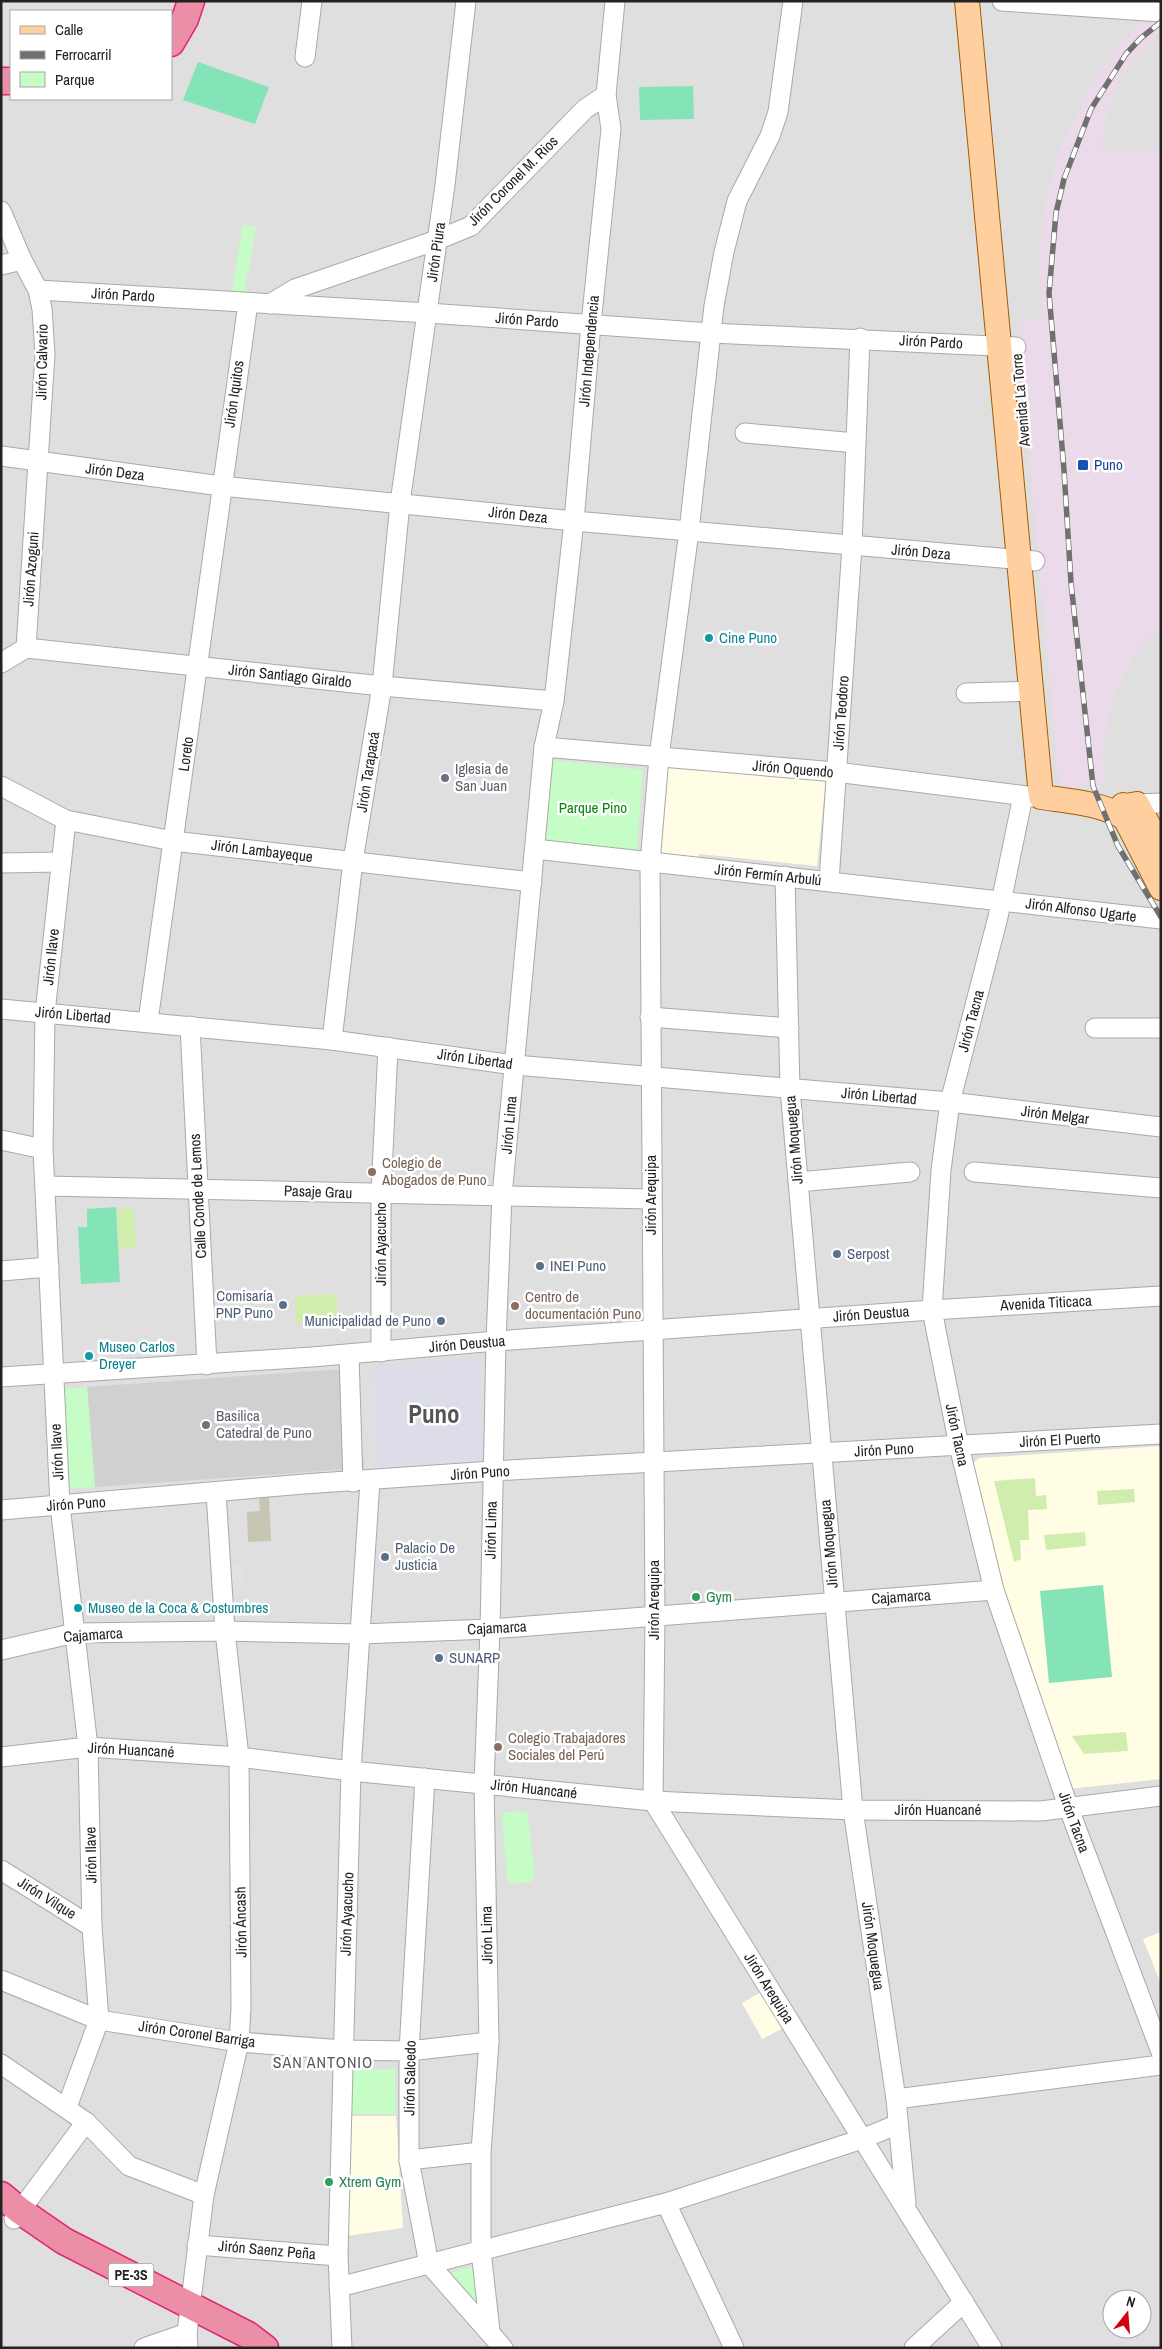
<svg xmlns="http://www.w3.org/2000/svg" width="1162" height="2349" font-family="'Archivo Narrow',sans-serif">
  <rect width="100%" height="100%" fill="#f2eee8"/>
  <path fill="#e0dfdf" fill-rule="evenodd" d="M1 1H1161V2348H1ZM11 11H171V99H11ZM1112 2299H1142V2329H1112Z"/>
  <path fill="#ebdae9" d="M1141 21 1161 24V31L1119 77 1104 126 1101 152 1161 149V626L1151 633 1131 661 1112 702 1102 755 1105 784 1076 787 1060 792 1017 322 1044 316 1039 270 1043 209 1059 151 1087 90 1124 38Z"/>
  <g fill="#fffde4">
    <path d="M667 759 826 780 817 866 699 854 697 865 656 861Z"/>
    <path d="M1161 1446V1779L1069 1789 997 1594 971 1472 973 1463 979 1458Z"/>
    <path d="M1161 1932V1984L1143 1939Z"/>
    <path d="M768 1988 789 2025 762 2039 742 2003Z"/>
    <path d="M338 2116H396L403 2228 339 2237Z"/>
  </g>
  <path fill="#d0d0d0" d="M357 1368 364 1468 95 1487 87 1387Z"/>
  <path fill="#c7c6b3" d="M269 1496 271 1541 248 1542 247 1512 260 1511 259 1497Z"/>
  <g fill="#d1edad">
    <path d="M134 1208 136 1249H119L117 1209Z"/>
    <path d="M336 1294 338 1321 296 1323 295 1296Z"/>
    <path d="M1035 1478 1036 1496 1046 1495 1047 1509 1028 1510 1029 1540H1020L1021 1559 1014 1562 994 1481Z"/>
    <path d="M1134 1489 1135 1502 1098 1505 1097 1491Z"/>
    <path d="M1085 1532 1086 1546 1046 1550 1044 1535Z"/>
    <path d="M1126 1732 1128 1751 1084 1754 1072 1736Z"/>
  </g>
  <g fill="#c6fcc6">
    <path d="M243 225 256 227 244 295 231 293Z"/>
    <path d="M554 760 643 770 637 850 632 855 543 844 552 763Z"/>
    <path d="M87 1387 95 1487 66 1489 58 1389Z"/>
    <path d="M525 1811 528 1815 535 1876 530 1882 512 1884 507 1880 502 1816 505 1812Z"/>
    <path d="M337 2069H395L396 2114H338Z"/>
    <path d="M477 2265 485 2323 443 2275Z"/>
  </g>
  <g fill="#84e3b7">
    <path d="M198 62 269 87 255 124 183 100Z"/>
    <path d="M693 86 694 119 640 120 639 87Z"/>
    <path d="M116 1207 120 1282 81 1284 78 1227H87V1209Z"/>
    <path d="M1103 1585 1112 1677 1049 1683 1040 1591Z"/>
  </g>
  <path fill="#e2e2e2" d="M224 1564H242L243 1589 225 1590Z"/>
  <path fill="#dcdde8" d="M479 1359 484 1460 377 1466 371 1365Z"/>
  <circle fill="#a8d8e0" cx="429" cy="1414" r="9"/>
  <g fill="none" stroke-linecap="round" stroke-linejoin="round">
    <g stroke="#a9a9a9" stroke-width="21">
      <g id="minor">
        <path d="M793 1 778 112 770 136 737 201 724 252 714 306 689 531 659 757 650 863 655 1616 653 1801 992 2348"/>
        <path d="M1002 1 1161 12"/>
        <path d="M305 57 312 1"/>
        <path d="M1 211 22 260 38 290 42 309 45 354 26 648"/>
        <path d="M1 265 22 260"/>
        <path d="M38 290 428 313 711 333 1016 347"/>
        <path d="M270 304 295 289 437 240 471 226 585 109 606 95"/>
        <path d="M745 433 856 443"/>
        <path d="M1 456 221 486 574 521 1035 561"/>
        <path d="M26 648 382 686 554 701"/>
        <path d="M1 663 26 648"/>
        <path d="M966 693 1031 691"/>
        <path d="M544 747 836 772 1035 797"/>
        <path d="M1 786 66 820 173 841 532 882"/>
        <path d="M1023 796 998 917 950 1102 941 1170 932 1310 959 1446 994 1590 1069 1809 1161 2052"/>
        <path d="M1137 804 1161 803"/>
        <path d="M66 820 45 1013 43 1149 60 1505 88 1747 92 1927 99 2020 67 2107"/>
        <path d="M535 849 1161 919"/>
        <path d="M1 863 61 862"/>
        <path d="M785 876 790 1089 853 1810 896 2099 906 2203"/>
        <path d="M829 881 852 546 860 338"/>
        <path d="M1 1009 332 1040 515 1065 950 1102 1161 1127"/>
        <path d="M650 1017 789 1028"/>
        <path d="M148 1021 248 303"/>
        <path d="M190 1026 207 1365"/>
        <path d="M1095 1028H1161"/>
        <path d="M332 1040 353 861 382 686 400 503 445 185 466 1"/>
        <path d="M1 1140 43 1149"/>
        <path d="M974 1172 1161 1188"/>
        <path d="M798 1182 910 1172"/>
        <path d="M45 1186 651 1199"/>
        <path d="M1 1271 49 1267"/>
        <path d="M381 1352V1194L388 1047"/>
        <path d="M349 1355 353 1482"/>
        <path d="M1 1377 312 1357 496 1341 932 1310 1161 1296"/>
        <path d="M1 1510 304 1484 492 1471 1161 1434"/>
        <path d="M1 1650 75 1633 225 1631 360 1634 490 1629 994 1590"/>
        <path d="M1 1757 88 1747 239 1757 351 1771 653 1801 853 1810 1041 1811 1161 1796"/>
        <path d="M425 1778 409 2051V2160L429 2264 503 2348"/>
        <path d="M1 1870 92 1927"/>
        <path d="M1 1980 99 2020 239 2042 343 2050 409 2051 489 2042"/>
        <path d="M1 2064 86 2122 129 2166 204 2195"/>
        <path d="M896 2099 1161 2065"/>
        <path d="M409 2160 481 2152"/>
        <path d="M666 2203 734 2348"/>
        <path d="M14 2219 86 2122"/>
        <path d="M197 2245 338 2256"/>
        <path d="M339 2287 666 2203 862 2139 898 2124"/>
        <path d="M490 2331 481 2251V2152L489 2042 484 1784 490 1629 496 1341 502 1196 544 747 554 701 574 521 591 324 611 129 606 95 615 1"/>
        <path d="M144 2348 187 2333"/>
        <path d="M188 2348 187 2333 204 2195 239 2042 241 2008 239 1757 225 1631 216 1493"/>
        <path d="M342 2348 338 2256 351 1771 370 1481"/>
        <path d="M914 2348 964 2302"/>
      </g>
    </g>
    <g stroke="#9f5e00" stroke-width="26">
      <g id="major">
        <path d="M967 1 1041 797C1069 801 1101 803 1125 818"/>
        <path d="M1123 805 1125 818 1161 888"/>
        <path d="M1131 805 1137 804 1161 848"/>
      </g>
    </g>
    <g stroke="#e22473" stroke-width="29">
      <g id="highway">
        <path d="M171 43 185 19 191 1"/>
        <path d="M1 81H11"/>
        <path d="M1 2195 19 2210 64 2241 248 2335 265 2348"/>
      </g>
    </g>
    <use href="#minor" stroke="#fff" stroke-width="19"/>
    <use href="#major" stroke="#ffcfa0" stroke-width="24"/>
    <use href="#highway" stroke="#eb8fa7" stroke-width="26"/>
    <g stroke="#707070" stroke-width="5.5">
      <path id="rail" d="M1161 22 1141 38 1126 54 1091 109 1064 179 1056 213 1049 293 1064 470 1071 583 1093 786 1118 846 1161 917"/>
    </g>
    <use href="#rail" stroke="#fff" stroke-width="4" stroke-dasharray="11" stroke-linecap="butt"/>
  </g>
  <rect fill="#1a4fb4" stroke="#fff" stroke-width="2" x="1077" y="459" width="12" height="12" rx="2.5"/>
  <g fill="#0f9aa8" stroke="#fff" stroke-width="2">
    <circle cx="709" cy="638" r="5"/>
    <circle cx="89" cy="1356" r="5"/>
    <circle cx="78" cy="1608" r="5"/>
  </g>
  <g fill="#6b7280" stroke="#fff" stroke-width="2">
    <circle cx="445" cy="778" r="5"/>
    <circle cx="206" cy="1425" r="5"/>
  </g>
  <g fill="#8d6e63" stroke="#fff" stroke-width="2">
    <circle cx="372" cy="1172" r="5"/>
    <circle cx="515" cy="1306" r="5"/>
    <circle cx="498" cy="1747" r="5"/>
  </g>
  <g fill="#5c6f8a" stroke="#fff" stroke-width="2">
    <circle cx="837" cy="1254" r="5"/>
    <circle cx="540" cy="1266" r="5"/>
    <circle cx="283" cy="1305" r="5"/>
    <circle cx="441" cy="1321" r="5"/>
    <circle cx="385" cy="1557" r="5"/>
    <circle cx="439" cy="1658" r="5"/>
  </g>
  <g fill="#2e9e5b" stroke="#fff" stroke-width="2">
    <circle cx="696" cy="1597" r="5"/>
    <circle cx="329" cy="2182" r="5"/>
  </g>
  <g text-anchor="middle" stroke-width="5" stroke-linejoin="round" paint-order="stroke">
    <rect fill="#fff" stroke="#646464" stroke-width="1" x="108.5" y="2263.5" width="45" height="23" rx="4"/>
    <g font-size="14" font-weight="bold" fill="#222">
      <text x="131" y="2280">PE-3S</text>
    </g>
    <g font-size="15" fill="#222" stroke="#fff">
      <text transform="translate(513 181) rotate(-45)" y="5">Jirón Coronel M. Rios</text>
      <text transform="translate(436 252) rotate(-82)" y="5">Jirón Piura</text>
      <text transform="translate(123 295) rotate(3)" y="5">Jirón Pardo</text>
      <text transform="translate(527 320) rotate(4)" y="5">Jirón Pardo</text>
      <text transform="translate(931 342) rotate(3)" y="5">Jirón Pardo</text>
      <text transform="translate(589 351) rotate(-85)" y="5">Jirón Independencia</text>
      <text transform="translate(42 362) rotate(-89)" y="5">Jirón Calvario</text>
      <text transform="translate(234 394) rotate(-82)" y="5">Jirón Iquitos</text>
      <text transform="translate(1021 400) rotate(-95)" y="5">Avenida La Torre</text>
      <text transform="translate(115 472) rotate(7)" y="5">Jirón Deza</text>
      <text transform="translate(518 515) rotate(6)" y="5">Jirón Deza</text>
      <text transform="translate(921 552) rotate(5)" y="5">Jirón Deza</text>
      <text transform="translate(31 569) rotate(-86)" y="5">Jirón Azoguni</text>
      <text transform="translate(290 676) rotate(6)" y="5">Jirón Santiago Giraldo</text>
      <text transform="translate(841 713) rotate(-86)" y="5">Jirón Teodoro</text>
      <text transform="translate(186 754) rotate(-82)" y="5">Loreto</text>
      <text transform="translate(793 769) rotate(5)" y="5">Jirón Oquendo</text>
      <text transform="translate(368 772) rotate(-81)" y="5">Jirón Tarapacá</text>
      <text transform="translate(262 851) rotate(7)" y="5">Jirón Lambayeque</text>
      <text transform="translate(768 875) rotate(6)" y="5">Jirón Fermín Arbulú</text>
      <text transform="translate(1081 910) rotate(7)" y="5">Jirón Alfonso Ugarte</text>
      <text transform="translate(51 957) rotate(-84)" y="5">Jirón Ilave</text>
      <text transform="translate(73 1015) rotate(5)" y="5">Jirón Libertad</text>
      <text transform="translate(971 1021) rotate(-75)" y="5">Jirón Tacna</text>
      <text transform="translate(475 1059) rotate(8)" y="5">Jirón Libertad</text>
      <text transform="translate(879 1096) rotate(5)" y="5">Jirón Libertad</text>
      <text transform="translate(1055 1115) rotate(7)" y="5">Jirón Melgar</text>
      <text transform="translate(509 1125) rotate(-85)" y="5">Jirón Lima</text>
      <text transform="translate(794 1140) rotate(-95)" y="5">Jirón Moquegua</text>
      <text transform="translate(318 1192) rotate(2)" y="5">Pasaje Grau</text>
      <text transform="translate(651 1195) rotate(-90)" y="5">Jirón Arequipa</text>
      <text transform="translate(198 1196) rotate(-93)" y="5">Calle Conde de Lemos</text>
      <text transform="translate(381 1244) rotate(-90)" y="5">Jirón Ayacucho</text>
      <text transform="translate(1046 1303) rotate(-3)" y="5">Avenida Titicaca</text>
      <text transform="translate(871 1314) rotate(-4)" y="5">Jirón Deustua</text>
      <text transform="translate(467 1344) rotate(-5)" y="5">Jirón Deustua</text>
      <text transform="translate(957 1435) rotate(78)" y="5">Jirón Tacna</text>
      <text transform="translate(1060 1440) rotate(-3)" y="5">Jirón El Puerto</text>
      <text transform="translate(884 1450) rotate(-3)" y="5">Jirón Puno</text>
      <text transform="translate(57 1452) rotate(-93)" y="5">Jirón Ilave</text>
      <text transform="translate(480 1473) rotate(-4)" y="5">Jirón Puno</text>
      <text transform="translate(76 1504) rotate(-4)" y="5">Jirón Puno</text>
      <text transform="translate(491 1530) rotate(-89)" y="5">Jirón Lima</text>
      <text transform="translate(829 1544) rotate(-95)" y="5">Jirón Moquegua</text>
      <text transform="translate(901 1597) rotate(-4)" y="5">Cajamarca</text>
      <text transform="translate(654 1600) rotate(-90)" y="5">Jirón Arequipa</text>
      <text transform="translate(497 1628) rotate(-3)" y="5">Cajamarca</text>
      <text transform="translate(93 1635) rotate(-4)" y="5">Cajamarca</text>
      <text transform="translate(131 1750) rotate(3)" y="5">Jirón Huancané</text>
      <text transform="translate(534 1789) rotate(6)" y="5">Jirón Huancané</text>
      <text x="938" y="1815">Jirón Huancané</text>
      <text transform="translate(1074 1822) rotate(70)" y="5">Jirón Tacna</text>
      <text transform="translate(91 1855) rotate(-91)" y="5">Jirón Ilave</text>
      <text transform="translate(47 1898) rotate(32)" y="5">Jirón Vilque</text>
      <text transform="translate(347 1914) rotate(-88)" y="5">Jirón Ayacucho</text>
      <text transform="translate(241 1922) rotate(-91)" y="5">Jirón Áncash</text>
      <text transform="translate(487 1935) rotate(-91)" y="5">Jirón Lima</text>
      <text transform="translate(873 1946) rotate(82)" y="5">Jirón Moquegua</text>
      <text transform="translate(769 1988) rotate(58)" y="5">Jirón Arequipa</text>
      <text transform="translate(197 2034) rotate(8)" y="5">Jirón Coronel Barriga</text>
      <text transform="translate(410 2078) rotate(-89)" y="5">Jirón Salcedo</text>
      <text transform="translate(267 2250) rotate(5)" y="5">Jirón Saenz Peña</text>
    </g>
    <g font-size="15" fill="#164399" stroke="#fff" text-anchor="start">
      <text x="1094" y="470">Puno</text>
    </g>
    <g font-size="15" fill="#0d838f" stroke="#fff" text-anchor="start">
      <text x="719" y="643">Cine Puno</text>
      <text x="99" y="1352">Museo Carlos<tspan x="99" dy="17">Dreyer</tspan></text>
      <text x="88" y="1613">Museo de la Coca &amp; Costumbres</text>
    </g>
    <g font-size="15" fill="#5b616d" stroke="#fff" text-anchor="start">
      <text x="455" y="774">Iglesia de<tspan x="455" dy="17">San Juan</tspan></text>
      <text x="216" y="1421">Basilica<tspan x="216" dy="17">Catedral de Puno</tspan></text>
    </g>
    <g font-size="15" fill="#088709" stroke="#fff">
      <text x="593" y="813">Parque Pino</text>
    </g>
    <g font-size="15" fill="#785e54" stroke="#fff" text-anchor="start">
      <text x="382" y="1168">Colegio de<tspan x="382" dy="17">Abogados de Puno</tspan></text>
      <text x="525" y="1302">Centro de<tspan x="525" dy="17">documentación Puno</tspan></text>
      <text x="508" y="1743">Colegio Trabajadores<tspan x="508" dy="17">Sociales del Perú</tspan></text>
    </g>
    <g font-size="15" fill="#4e5e75" stroke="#fff" text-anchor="start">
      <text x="847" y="1259">Serpost</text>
      <text x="550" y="1271">INEI Puno</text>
      <text x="273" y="1301" text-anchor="end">Comisaría<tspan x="273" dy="17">PNP Puno</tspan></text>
      <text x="431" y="1326" text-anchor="end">Municipalidad de Puno</text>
      <text x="395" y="1553">Palacio De<tspan x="395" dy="17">Justicia</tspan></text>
      <text x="449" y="1663">SUNARP</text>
    </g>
    <g font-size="15" fill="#27864d" stroke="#fff" text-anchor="start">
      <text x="706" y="1602">Gym</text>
      <text x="339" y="2187">Xtrem Gym</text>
    </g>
    <g font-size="16" letter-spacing="1" fill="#555" stroke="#fff">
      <text x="323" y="2068">SAN ANTONIO</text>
    </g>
    <g font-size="25" font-weight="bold" fill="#555" stroke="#fff">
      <text x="434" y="1423">Puno</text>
    </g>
  </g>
  <rect width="1162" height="2349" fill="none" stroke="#222222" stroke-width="5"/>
  <rect x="10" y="10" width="162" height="90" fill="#ffffff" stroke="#a7a7a7"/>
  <rect x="20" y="26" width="25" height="8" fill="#ffcfa0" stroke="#a7a7a7"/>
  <text x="55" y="35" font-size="15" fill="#222222">Calle</text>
  <rect x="20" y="51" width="25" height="8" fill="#707070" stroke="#a7a7a7"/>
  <text x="55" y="60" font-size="15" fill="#222222">Ferrocarril</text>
  <rect x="20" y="72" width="25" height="15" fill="#c6fcc6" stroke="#a7a7a7"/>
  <text x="55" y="85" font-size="15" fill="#222222">Parque</text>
  <g transform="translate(1127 2314) rotate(17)"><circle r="24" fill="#ffffff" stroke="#a7a7a7"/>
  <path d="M0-4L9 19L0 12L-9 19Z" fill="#d30010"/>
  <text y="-8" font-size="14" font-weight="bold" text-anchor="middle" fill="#222222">N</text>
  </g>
</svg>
